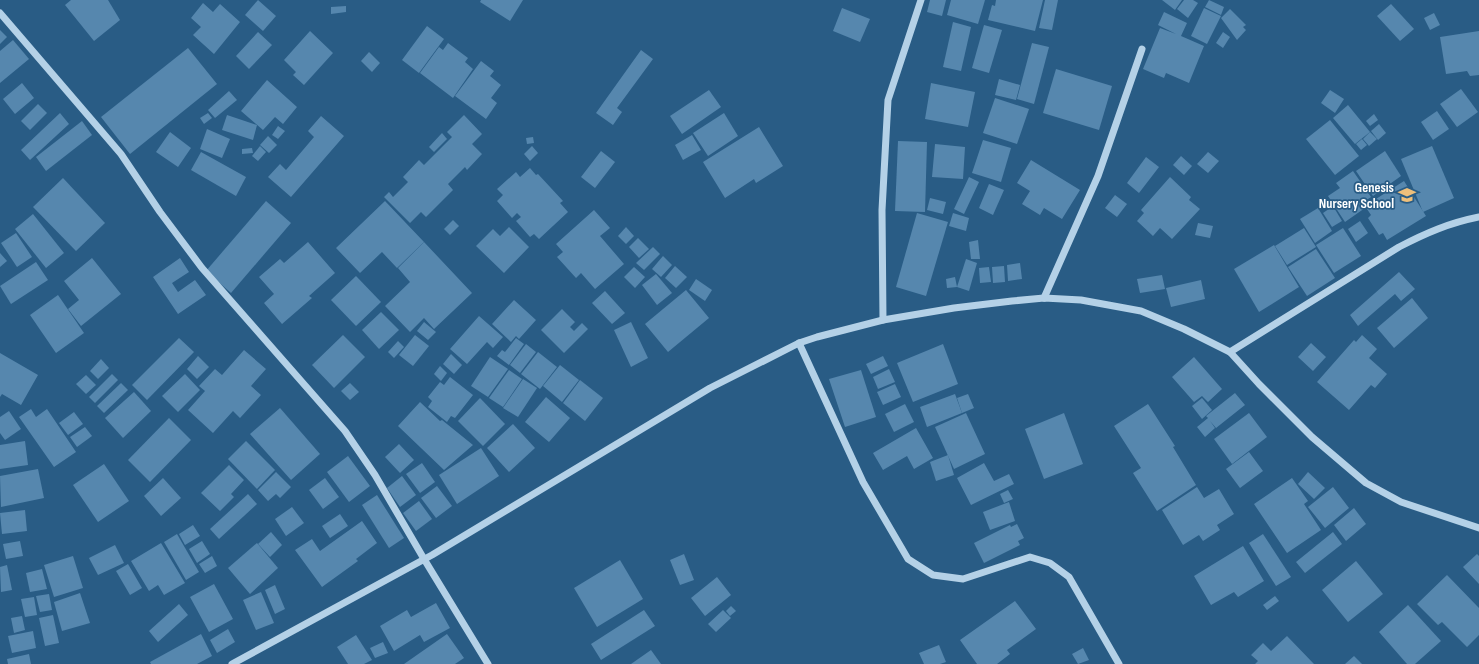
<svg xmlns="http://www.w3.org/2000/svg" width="1479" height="664" font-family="'Sofia Sans Condensed',sans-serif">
  <rect width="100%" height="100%" fill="#295c85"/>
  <g fill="#5687ae">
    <path d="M71 0H108L120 20 94 41 65 5Z"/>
    <path d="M258 0 276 16 263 31 245 15Z"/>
    <path d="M481 0H523L510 21 480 2Z"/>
    <path d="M930 0H946L942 16 927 12Z"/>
    <path d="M951 0H985L978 24 947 15Z"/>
    <path d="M996 0H1043L1035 31 988 20 992 5 995 6Z"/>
    <path d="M1045 0H1058L1052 30 1039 28Z"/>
    <path d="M1162 0H1182L1175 10Z"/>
    <path d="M1184 0H1193L1198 3 1188 18 1177 9Z"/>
    <path d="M1209 0 1224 7 1221 15 1205 7Z"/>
    <path d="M203 3 213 12 220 4 240 22 214 54 193 35 201 27 191 18Z"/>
    <path d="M1391 4 1414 29 1400 41 1377 16Z"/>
    <path d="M346 6V12L331 14V7Z"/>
    <path d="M842 8 870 19 860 42 833 31Z"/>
    <path d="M1204 8 1221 16 1207 44 1191 36Z"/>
    <path d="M1230 9 1246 25 1243 27 1246 30 1237 40 1221 18Z"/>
    <path d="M1164 12 1187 23 1181 36 1204 46 1189 83 1166 73 1164 78 1143 69 1160 28 1176 34 1158 25Z"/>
    <path d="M1434 13 1440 25 1430 30 1424 18Z"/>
    <path d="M953 22 971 27 961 71 943 67Z"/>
    <path d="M984 25 1002 30 989 73 972 68Z"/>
    <path d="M427 26 444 39 419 73 402 60Z"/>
    <path d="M0 30 7 37 0 44Z"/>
    <path d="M310 31 333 53 304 85 293 75 296 72 284 60Z"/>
    <path d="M1479 31V75L1470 76 1467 71 1446 74 1440 37Z"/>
    <path d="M258 32 272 45 249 69 236 56Z"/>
    <path d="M1223 32 1230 37 1223 48 1216 43Z"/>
    <path d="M13 40 29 59 0 83V51Z"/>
    <path d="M448 43 468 58 465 62 473 69 453 98 420 73 439 47 443 50Z"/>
    <path d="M1032 43 1049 47 1034 104 1017 99Z"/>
    <path d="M188 48 217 84 130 154 101 117Z"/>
    <path d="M641 50 653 59 617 108 622 112 613 125 596 113Z"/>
    <path d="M369 52 380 63 372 72 361 61Z"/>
    <path d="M481 61 494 71 490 76 501 85 491 98 497 103 486 119 455 96Z"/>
    <path d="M1056 69 1112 86 1099 130 1043 113Z"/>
    <path d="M999 79 1020 85 1016 100 995 95Z"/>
    <path d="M267 80 297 107 283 124 275 117 263 130 241 111Z"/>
    <path d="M22 83 34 98 15 114 3 99Z"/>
    <path d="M931 83 975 92 968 127 925 119Z"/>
    <path d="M1461 89 1478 112 1457 127 1440 104Z"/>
    <path d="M709 90 721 107 682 134 670 116Z"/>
    <path d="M1330 90 1344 99 1335 113 1321 103Z"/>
    <path d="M229 91 237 100 215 118 208 110Z"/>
    <path d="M995 98 1029 109 1017 144 983 133Z"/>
    <path d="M38 104 47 113 30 130 21 121Z"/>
    <path d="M1348 105 1370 132 1355 144 1333 118Z"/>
    <path d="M1437 111 1449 129 1433 140 1421 122Z"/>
    <path d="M60 113 69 124 30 160 21 150Z"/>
    <path d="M208 113 212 118 204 124 200 118Z"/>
    <path d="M724 113 738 136 708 156 693 133Z"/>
    <path d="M1374 114 1378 120 1370 126 1366 121Z"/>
    <path d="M227 115 257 125 253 140 222 130Z"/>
    <path d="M464 115 482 134 472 144 482 154 467 170 465 167 448 184 453 190 426 217 421 212 410 223 384 197 389 192 393 197 408 182 403 177 419 160 424 165 452 137 447 132Z"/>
    <path d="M321 116 344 136 291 197 268 177 280 164 286 170 314 137 308 131Z"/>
    <path d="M1330 120 1359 156 1335 175 1306 139Z"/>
    <path d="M82 121 92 135 46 171 36 157Z"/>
    <path d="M1379 124 1386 133 1378 140 1371 131Z"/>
    <path d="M278 126 285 131 278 139 272 135Z"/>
    <path d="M759 127 783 166 756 183 754 179 725 198 703 162Z"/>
    <path d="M207 129 230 139 222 158 200 149Z"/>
    <path d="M170 132 191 148 178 167 156 152Z"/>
    <path d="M1370 132 1377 139 1369 146 1363 139Z"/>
    <path d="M442 133 447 139 434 152 429 147Z"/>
    <path d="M692 135 701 150 683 160 675 145Z"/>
    <path d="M268 136 277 145 269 153 260 145Z"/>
    <path d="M533 137 534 143 527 144 526 138Z"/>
    <path d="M1362 139 1367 145 1361 150 1356 144Z"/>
    <path d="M983 140 1011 148 1001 182 972 173Z"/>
    <path d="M898 141 927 142 925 212 895 211Z"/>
    <path d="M935 144 965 147 963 179 932 177Z"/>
    <path d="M260 146 266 152 258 161 252 156Z"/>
    <path d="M532 146 538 153 530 161 524 154Z"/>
    <path d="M1432 146 1454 198 1423 212 1401 159Z"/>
    <path d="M252 148 253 153 242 154V149Z"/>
    <path d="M601 151 615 162 595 188 581 177Z"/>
    <path d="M1385 151 1401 176 1373 196 1356 171Z"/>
    <path d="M201 152 246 177 236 196 191 170Z"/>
    <path d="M1208 152 1219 161 1208 173 1197 164Z"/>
    <path d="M1181 156 1192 166 1184 175 1173 165Z"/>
    <path d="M1146 157 1159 167 1139 193 1127 183Z"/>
    <path d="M1031 160 1080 190 1062 219 1044 208 1040 215 1022 204 1030 191 1017 183Z"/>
    <path d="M530 168 536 175 538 174 563 201 560 203 568 212 539 239 534 234 530 237 516 221 521 217 517 213 512 218 497 201 503 195 497 189 516 172 520 177Z"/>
    <path d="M1353 171 1371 197 1362 203 1365 208 1345 222 1328 196 1340 188 1336 183Z"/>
    <path d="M969 177 979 182 964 214 954 209Z"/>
    <path d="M1170 177 1191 197 1189 200 1200 209 1172 239 1160 228 1153 236 1137 221 1144 213 1141 210Z"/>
    <path d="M63 178 105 223 76 251 33 207Z"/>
    <path d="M1404 181 1426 216 1387 240 1383 233 1379 235 1368 218 1371 215 1365 206Z"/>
    <path d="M989 184 1004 190 993 215 979 208Z"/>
    <path d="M1115 195 1127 204 1117 217 1105 208Z"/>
    <path d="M930 198 946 202 943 214 927 210Z"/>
    <path d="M266 201 291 223 231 293 206 271Z"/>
    <path d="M385 201 424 242 397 268 382 252 360 273 336 248Z"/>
    <path d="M1333 206 1342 221 1332 227 1323 213Z"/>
    <path d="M1318 208 1332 231 1315 243 1300 219Z"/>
    <path d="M594 210 610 228 600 236 624 264 595 289 581 273 576 278 557 257 563 252 556 244Z"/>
    <path d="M917 213 948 222 926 296 896 287Z"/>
    <path d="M953 213 969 218 966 231 949 226Z"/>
    <path d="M33 214 64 253 46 268 15 229Z"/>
    <path d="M453 220 459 226 450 235 444 229Z"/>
    <path d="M1360 221 1368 233 1356 242 1348 229Z"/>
    <path d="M1198 223 1213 226 1210 238 1195 235Z"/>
    <path d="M509 227 529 247 504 273 476 246 493 229 500 236Z"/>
    <path d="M626 227 634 236 626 244 618 236Z"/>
    <path d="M1304 228 1316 247 1287 265 1275 246Z"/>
    <path d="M1343 228 1361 256 1334 273 1316 245Z"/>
    <path d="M16 233 32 257 17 267 1 243Z"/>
    <path d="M638 238 649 249 639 258 629 247Z"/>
    <path d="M978 240 980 259H971L969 242Z"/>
    <path d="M308 242 335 273 309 296 312 298 282 324 264 303 274 294 259 277 280 259 284 263Z"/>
    <path d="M424 242 472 293 434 329 424 318 410 332 385 306 410 282 398 268Z"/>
    <path d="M1274 245 1299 287 1259 312 1234 269Z"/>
    <path d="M653 247 660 254 644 270 636 263Z"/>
    <path d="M1316 249 1335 278 1307 296 1288 267Z"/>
    <path d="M0 253 7 261 0 267Z"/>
    <path d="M663 256 672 265 661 277 652 269Z"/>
    <path d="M92 258 121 294 81 326 68 309 79 300 64 281Z"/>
    <path d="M180 258 189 272 172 283 178 292 195 280 206 295 178 314 153 277Z"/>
    <path d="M966 259 977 263 969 291 957 287Z"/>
    <path d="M36 262 48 280 11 304 0 286Z"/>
    <path d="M1020 263 1022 279 1008 281 1007 265Z"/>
    <path d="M675 266 687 277 676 288 665 278Z"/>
    <path d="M1004 266 1005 282 993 283 992 267Z"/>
    <path d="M634 267 645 277 635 288 624 277Z"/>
    <path d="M989 267 991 282 980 283 979 268Z"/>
    <path d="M1399 272 1415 289 1401 301 1395 294 1358 326 1350 315Z"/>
    <path d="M656 274 672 293 657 305 642 285Z"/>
    <path d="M1162 275 1165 289 1140 293 1137 279Z"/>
    <path d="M356 276 381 302 356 326 331 300Z"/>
    <path d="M955 277 957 287 947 288 946 279Z"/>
    <path d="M696 279 712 290 705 301 689 290Z"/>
    <path d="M1201 280 1205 299 1171 307 1166 288Z"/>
    <path d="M686 290 709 318 668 352 645 324Z"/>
    <path d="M605 291 625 313 612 324 592 303Z"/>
    <path d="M58 295 84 333 56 353 30 315Z"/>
    <path d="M1412 298 1428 318 1394 348 1377 328Z"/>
    <path d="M514 300 536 320 519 339 516 336 511 342 492 324Z"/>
    <path d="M562 309 575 322 570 327 574 331 582 323 588 329 564 353 541 330Z"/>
    <path d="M381 312 399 330 379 349 362 330Z"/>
    <path d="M479 316 503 337 493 348 487 342 467 364 450 349Z"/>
    <path d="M424 322 436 332 428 340 417 331Z"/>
    <path d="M631 322 648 358 631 367 614 330Z"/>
    <path d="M343 335 365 357 334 388 312 365Z"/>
    <path d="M415 335 429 346 413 366 399 355Z"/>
    <path d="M1362 335 1377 349 1369 358 1387 374 1375 388 1371 385 1349 410 1317 382 1354 340 1356 342Z"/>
    <path d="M179 338 194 352 147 400 132 385Z"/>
    <path d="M516 338 524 344 509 365 497 356 502 350 505 352Z"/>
    <path d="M398 341 404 347 394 358 388 352Z"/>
    <path d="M1311 343 1326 357 1313 371 1298 357Z"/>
    <path d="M526 344 536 352 520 373 510 365Z"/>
    <path d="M943 344 958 384 913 402 897 363Z"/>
    <path d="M244 350 266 369 251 386 261 395 240 418 233 411 213 433 188 410 205 391 199 386 215 369 222 375Z"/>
    <path d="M538 352 557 367 540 389 521 374Z"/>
    <path d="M0 353 38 375 21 405 2 394 0 397Z"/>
    <path d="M451 354 462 365 454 374 443 364Z"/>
    <path d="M198 356 209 367 197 379 187 369Z"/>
    <path d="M883 356 888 366 871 374 866 364Z"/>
    <path d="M490 357 508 369 488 397 471 386Z"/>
    <path d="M1194 357 1222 389 1208 402 1202 396 1194 402 1172 377Z"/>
    <path d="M101 359 109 368 98 379 90 371Z"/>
    <path d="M560 365 579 380 562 402 543 386Z"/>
    <path d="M440 366 447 373 441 381 434 374Z"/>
    <path d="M889 369 895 382 878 389 873 377Z"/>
    <path d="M509 370 522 379 503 407 489 398Z"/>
    <path d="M861 370 876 417 845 427 829 379Z"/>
    <path d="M112 374 118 380 95 403 89 397Z"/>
    <path d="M185 374 200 390 178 412 162 396Z"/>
    <path d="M86 375 96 385 86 394 76 384Z"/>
    <path d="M450 377 473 395 455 418 451 416 447 422 428 407 432 401 428 397 440 382 444 385Z"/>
    <path d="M523 379 537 388 518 417 503 408Z"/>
    <path d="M580 380 603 398 585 421 563 403Z"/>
    <path d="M121 383 128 390 104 413 97 406Z"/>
    <path d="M350 383 359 392 350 400 341 391Z"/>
    <path d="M895 384 901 397 883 405 877 392Z"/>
    <path d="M134 392 151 411 123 438 105 418Z"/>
    <path d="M1235 393 1245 405 1216 428 1210 421 1215 428 1205 437 1197 427 1208 418 1206 416Z"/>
    <path d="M955 394 962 413 927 427 920 407Z"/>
    <path d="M968 394 974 408 962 413 957 398Z"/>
    <path d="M546 397 570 418 549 442 525 422Z"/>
    <path d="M480 398 505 424 483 446 458 421Z"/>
    <path d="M1202 398 1212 410 1202 419 1192 406Z"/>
    <path d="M420 402 440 421 442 420 473 445 444 470 398 426Z"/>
    <path d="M905 404 914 422 894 432 885 414Z"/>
    <path d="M1148 404 1175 446 1173 447 1196 485 1157 511 1133 473 1141 468 1114 426Z"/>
    <path d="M280 408 320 454 291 480 250 434Z"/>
    <path d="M31 409 36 417 47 409 76 452 54 467 19 417Z"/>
    <path d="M9 411 21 429 5 440 0 433V417Z"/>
    <path d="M74 412 83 424 68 435 59 423Z"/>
    <path d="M966 413 985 454 954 469 935 427Z"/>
    <path d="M1064 413 1083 464 1044 479 1025 429Z"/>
    <path d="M1249 413 1267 437 1232 464 1214 439Z"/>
    <path d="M169 418 191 440 150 482 128 460Z"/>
    <path d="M513 424 535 448 509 472 487 448Z"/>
    <path d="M85 427 92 436 77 447 70 437Z"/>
    <path d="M916 428 933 458 914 469 907 456 883 470 873 453Z"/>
    <path d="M25 441 28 465 0 469V445Z"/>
    <path d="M246 441 275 470 257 489 228 459Z"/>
    <path d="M399 444 414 460 400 473 385 457Z"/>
    <path d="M481 448 499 476 457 504 439 475Z"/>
    <path d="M1249 452 1263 471 1240 488 1226 469Z"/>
    <path d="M948 455 954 475 936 481 930 462Z"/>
    <path d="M348 456 370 486 349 502 327 472Z"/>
    <path d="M422 463 435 482 420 493 406 474Z"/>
    <path d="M984 463 994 481 1009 474 1014 484 971 505 957 478Z"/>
    <path d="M104 464 129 501 98 522 73 485Z"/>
    <path d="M229 465 244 480 231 494 234 497 220 511 201 493Z"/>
    <path d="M38 469 44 498 1 507 0 476Z"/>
    <path d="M276 472 291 487 280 498 276 494 268 501 258 490Z"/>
    <path d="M1308 472 1325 488 1314 499 1298 484Z"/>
    <path d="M402 476 416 495 400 507 387 488Z"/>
    <path d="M163 478 181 498 161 516 144 496Z"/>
    <path d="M325 478 339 497 323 509 309 490Z"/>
    <path d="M1292 478 1308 501 1304 504 1321 530 1287 553 1254 504Z"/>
    <path d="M437 486 452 506 436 518 421 498Z"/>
    <path d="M1197 487 1204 498 1219 489 1234 514 1217 525 1220 530 1203 541 1199 535 1183 545 1162 510Z"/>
    <path d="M1333 487 1349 508 1325 528 1308 507Z"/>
    <path d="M1008 490 1013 499 1004 503 1000 494Z"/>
    <path d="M248 494 257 504 219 539 210 529Z"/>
    <path d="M377 495 404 538 389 548 362 505Z"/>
    <path d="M419 501 432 519 416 531 403 513Z"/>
    <path d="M1009 502 1015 521 990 530 983 512Z"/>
    <path d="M292 507 304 523 286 536 275 519Z"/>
    <path d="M1354 508 1366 524 1346 541 1334 525Z"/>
    <path d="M25 510 27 531 2 534 0 513Z"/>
    <path d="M340 514 348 526 330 538 322 526Z"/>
    <path d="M362 521 377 543 356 559 358 561 322 587 295 550 312 539 320 551Z"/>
    <path d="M1017 524 1024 538 1018 541 1020 545 984 563 974 543 1010 525 1011 527Z"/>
    <path d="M193 525 200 536 185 545 179 534Z"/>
    <path d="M271 532 282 545 270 557 258 544Z"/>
    <path d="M1333 532 1342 544 1305 573 1296 562Z"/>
    <path d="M177 534 199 572 186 580 164 542Z"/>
    <path d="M1263 534 1291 577 1276 586 1249 543Z"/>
    <path d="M20 541 23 556 6 559 3 544Z"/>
    <path d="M202 541 210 554 197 563 189 549Z"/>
    <path d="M161 543 185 583 164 595 158 585 149 591 131 561Z"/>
    <path d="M257 543 278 568 250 594 228 568Z"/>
    <path d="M115 545 124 563 98 575 89 558Z"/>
    <path d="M1243 546 1264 581 1238 597 1234 592 1211 605 1194 576Z"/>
    <path d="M684 554 694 580 680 585 670 560Z"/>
    <path d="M1477 554 1479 556V584L1463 567Z"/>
    <path d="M73 556 83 588 54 597 44 565Z"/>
    <path d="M212 556 217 566 205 573 199 564Z"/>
    <path d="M620 560 643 599 597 627 574 588Z"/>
    <path d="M1356 561 1383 594 1348 622 1322 590Z"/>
    <path d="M128 564 142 588 130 595 116 571Z"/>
    <path d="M7 565 12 590 1 592 0 567Z"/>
    <path d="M42 569 47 589 30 592 26 573Z"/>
    <path d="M1447 575 1479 608V635L1467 647 1442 622 1438 625 1417 604Z"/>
    <path d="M717 577 731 595 705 616 691 598Z"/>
    <path d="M214 584 233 619 209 632 190 597Z"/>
    <path d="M275 585 285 609 275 614 265 590Z"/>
    <path d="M261 592 274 623 256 630 243 600Z"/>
    <path d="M80 593 90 623 62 631 54 602Z"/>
    <path d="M49 594 52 610 40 612 36 596Z"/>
    <path d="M1275 596 1279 601 1267 610 1263 605Z"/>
    <path d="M34 597 37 615 25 617 21 599Z"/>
    <path d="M1015 601 1036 629 1007 650 1010 654 997 664H977L960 640Z"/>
    <path d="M436 603 450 628 424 642 420 635 394 651 380 626 407 610 411 617Z"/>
    <path d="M179 604 188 615 158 642 149 631Z"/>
    <path d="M1408 605 1441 641 1415 664H1407L1379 632Z"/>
    <path d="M731 606 736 611 730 616 726 611Z"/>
    <path d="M644 610 655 626 601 660 591 644Z"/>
    <path d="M723 610 731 618 716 632 708 624Z"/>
    <path d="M53 615 59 643 45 646 39 618Z"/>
    <path d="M22 616 25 630 14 633 11 618Z"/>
    <path d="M228 629 235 642 217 653 210 640Z"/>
    <path d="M33 631 36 648 12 653 8 636Z"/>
    <path d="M201 634 212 656 197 664H151L150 662Z"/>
    <path d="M447 634 464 658 455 664H404Z"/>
    <path d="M356 635 372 660 364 664H348L337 647Z"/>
    <path d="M1287 636 1314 664H1255L1258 661 1251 655 1263 643 1271 651Z"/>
    <path d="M383 642 388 653 375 658 370 648Z"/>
    <path d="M939 645 946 662 940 664H924L919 653Z"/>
    <path d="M1083 648 1089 660 1078 664 1072 654Z"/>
    <path d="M651 650 661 664H631Z"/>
    <path d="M29 654 31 664H8L7 659Z"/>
    <path d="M1354 656 1362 664H1345Z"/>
  </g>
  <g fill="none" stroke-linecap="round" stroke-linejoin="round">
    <g stroke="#b4d1e7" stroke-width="7">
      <path d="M0 13 121 154 160 212 202 268 345 431 375 475 424 559 488 664"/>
      <path d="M1044 298 1098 176 1142 49"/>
      <path d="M883 320 882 210 888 100 921 0"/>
      <path d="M799 343 863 482 908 559 933 575 963 579 1030 557 1050 563 1069 577 1119 664"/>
      <path d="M1230 352 1399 247C1426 233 1449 223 1479 217"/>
      <path d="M232 664 432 555 710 388 799 343 817 337 883 320 954 308 1012 301 1044 298 1081 300 1141 311 1184 329 1230 352 1259 384 1312 437 1366 483 1401 502 1479 528"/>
    </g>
  </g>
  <defs>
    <g id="school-bare" transform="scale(1.38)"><path d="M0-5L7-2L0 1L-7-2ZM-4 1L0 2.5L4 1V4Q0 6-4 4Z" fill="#eebf7b" stroke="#295c85" stroke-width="2.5" paint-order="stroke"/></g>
  </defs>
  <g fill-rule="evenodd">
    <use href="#school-bare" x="1407" y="195"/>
  </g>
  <g text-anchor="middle" stroke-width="3.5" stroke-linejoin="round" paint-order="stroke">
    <g font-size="14" font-weight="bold" fill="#fff" stroke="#295c85" text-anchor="end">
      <text x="1394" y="192">Genesis<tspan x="1394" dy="16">Nursery School</tspan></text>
    </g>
  </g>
</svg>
